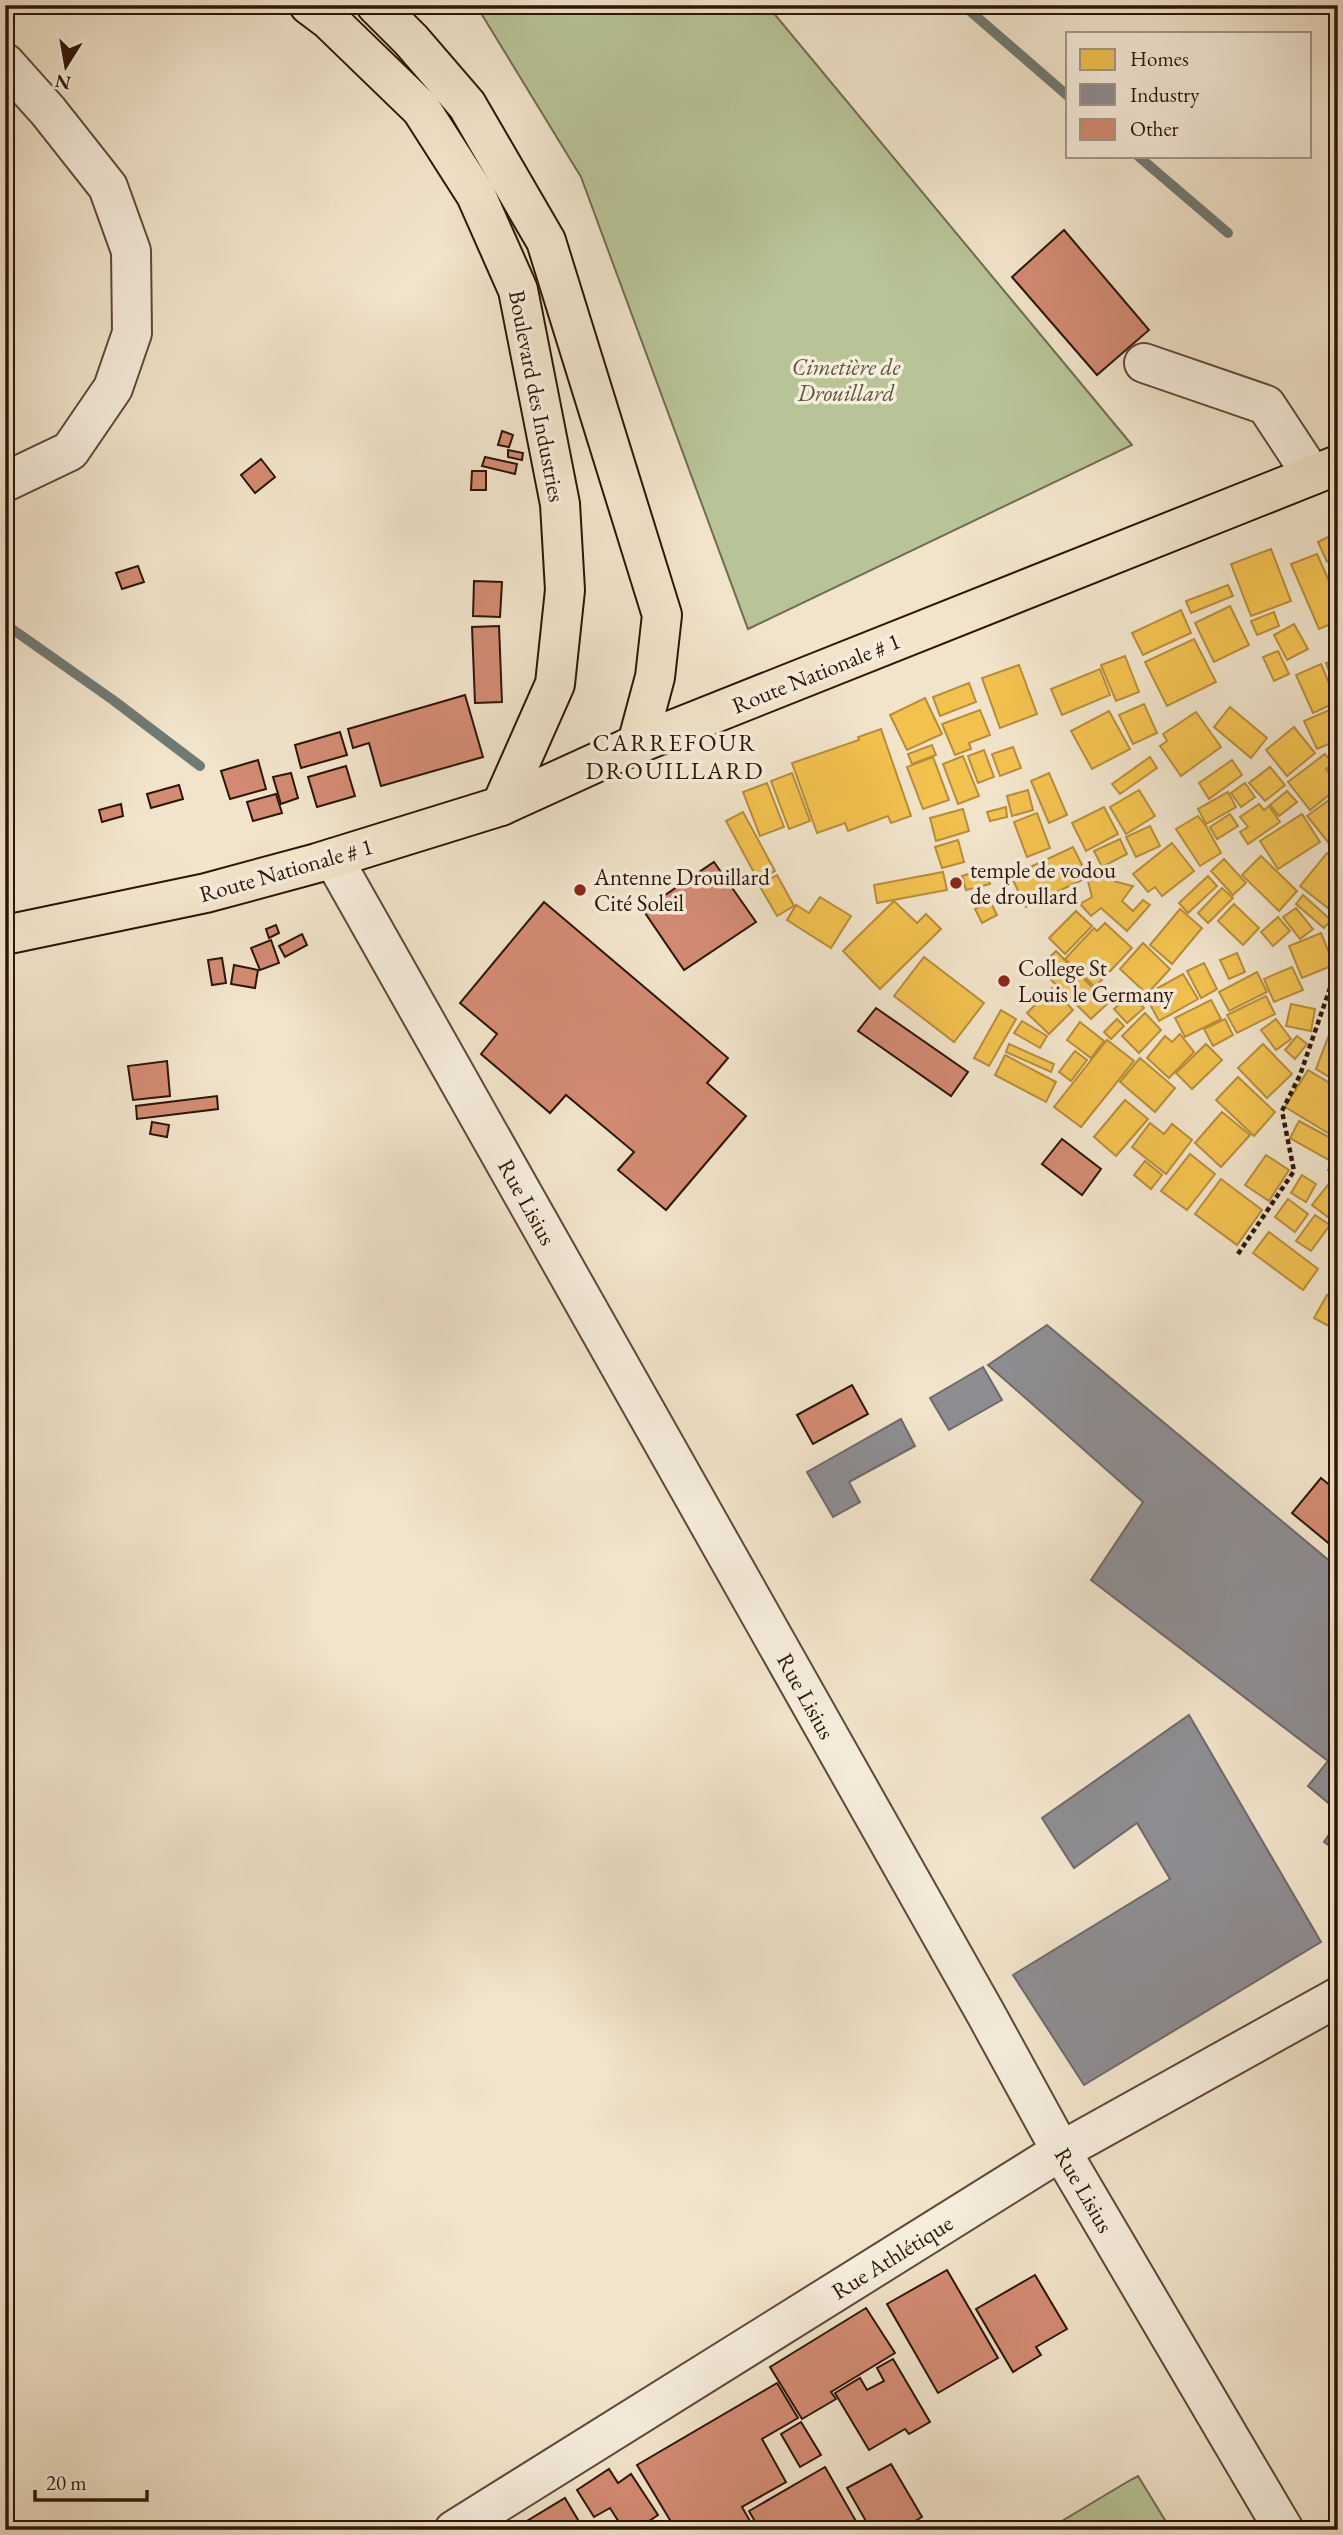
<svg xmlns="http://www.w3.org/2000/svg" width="1343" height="2535" font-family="'EB Garamond',serif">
  <rect width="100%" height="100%" fill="#f1e4cb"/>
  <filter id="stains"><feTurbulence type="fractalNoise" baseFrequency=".00286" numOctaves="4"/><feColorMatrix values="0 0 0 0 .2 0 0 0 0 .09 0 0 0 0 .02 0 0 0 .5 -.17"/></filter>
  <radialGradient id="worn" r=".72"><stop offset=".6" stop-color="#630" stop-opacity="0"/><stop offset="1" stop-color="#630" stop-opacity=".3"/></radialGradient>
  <g fill="#b8c498" stroke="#726c50" stroke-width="2">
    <path d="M476 5H767L1132 445 748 629 581 177Z"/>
    <path d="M1138 2476 1171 2530H1047L1127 2482Z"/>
  </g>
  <g fill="#f2c14e" stroke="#b78d39" stroke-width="2">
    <path d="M1338 532V557L1327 562 1318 542Z"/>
    <path d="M1271 549 1291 601 1251 616 1231 564Z"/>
    <path d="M1317 554 1338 601V621L1319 629 1291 564Z"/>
    <path d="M1228 585 1233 596 1191 613 1186 601Z"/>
    <path d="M1230 606 1249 645 1214 662 1195 623Z"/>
    <path d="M1181 610 1191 633 1143 655 1132 633Z"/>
    <path d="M1274 612 1279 626 1257 635 1251 621Z"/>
    <path d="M1294 624 1308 649 1287 660 1274 635Z"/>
    <path d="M1194 639 1216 682 1167 706 1145 662Z"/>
    <path d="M1278 651 1289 674 1274 681 1263 657Z"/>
    <path d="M1125 656 1139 692 1116 701 1101 665Z"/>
    <path d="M1338 659V695L1326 663Z"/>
    <path d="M1321 664 1337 702 1313 713 1296 675Z"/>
    <path d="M1019 665 1037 714 1000 728 982 678Z"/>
    <path d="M1100 669 1110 695 1062 715 1051 689Z"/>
    <path d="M969 683 976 702 940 716 933 697Z"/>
    <path d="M925 698 942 734 907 750 890 715Z"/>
    <path d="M1144 704 1157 733 1133 744 1119 715Z"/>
    <path d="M1230 707 1267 738 1251 758 1214 727Z"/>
    <path d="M1334 708 1338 717V740L1317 749 1304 721Z"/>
    <path d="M980 710 990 735 969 743 971 749 955 755 942 724Z"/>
    <path d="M1109 711 1130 749 1092 769 1071 731Z"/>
    <path d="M1196 712 1221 747 1181 776 1160 746 1167 741 1163 734Z"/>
    <path d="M1294 727 1315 753 1287 776 1266 750Z"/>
    <path d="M881 729 911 816 891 823 888 816 848 831 845 823 817 833 792 763 859 740 858 737Z"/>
    <path d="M932 745 936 755 912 764 908 754Z"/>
    <path d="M1013 747 1021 768 1000 776 992 754Z"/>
    <path d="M984 750 994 777 978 783 968 756Z"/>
    <path d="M1325 754 1333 764 1326 769 1338 784V788L1310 810 1288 782Z"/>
    <path d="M963 756 979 796 958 804 943 764Z"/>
    <path d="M933 757 949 800 923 809 907 767Z"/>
    <path d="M1150 757 1157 768 1120 794 1112 784Z"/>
    <path d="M1232 760 1242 775 1209 799 1199 783Z"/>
    <path d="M1270 767 1285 785 1265 801 1249 783Z"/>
    <path d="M792 773 810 821 789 829 771 781Z"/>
    <path d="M1049 773 1067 815 1049 823 1031 781Z"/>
    <path d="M767 783 784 827 760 836 743 792Z"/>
    <path d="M1245 783 1255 797 1241 807 1231 793Z"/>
    <path d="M1028 790 1033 810 1012 816 1007 796Z"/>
    <path d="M1139 790 1155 816 1126 834 1110 807Z"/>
    <path d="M1287 791 1297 802 1279 816 1270 805Z"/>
    <path d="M1228 792 1236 807 1206 824 1198 809Z"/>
    <path d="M1329 800 1338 811V842L1332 847 1307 816Z"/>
    <path d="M1259 804 1264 810 1269 806 1280 822 1248 844 1240 832 1248 827 1240 817Z"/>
    <path d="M1006 807 1007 817 990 821 987 812Z"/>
    <path d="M1104 807 1118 834 1086 851 1072 823Z"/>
    <path d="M963 809 969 831 936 841 930 818Z"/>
    <path d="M743 812 775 871 758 880 726 821Z"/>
    <path d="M1037 813 1050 848 1027 857 1014 822Z"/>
    <path d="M1230 814 1238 826 1217 839 1210 827Z"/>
    <path d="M1302 814 1320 842 1278 869 1260 841Z"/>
    <path d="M1198 816 1206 826 1221 853 1200 866 1176 829Z"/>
    <path d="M1150 826 1160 846 1136 857 1126 837Z"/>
    <path d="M1120 839 1127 854 1102 867 1094 851Z"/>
    <path d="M958 840 964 862 942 868 935 847Z"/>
    <path d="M1172 843 1194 871 1162 896 1155 887 1148 892 1133 874Z"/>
    <path d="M1073 847 1088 877 1026 907 1011 876Z"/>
    <path d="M1327 853 1338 861V916L1300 886Z"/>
    <path d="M1261 856 1297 891 1279 911 1242 875Z"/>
    <path d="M1224 859 1246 883 1233 895 1211 871Z"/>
    <path d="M986 869 990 884 966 890 962 876Z"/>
    <path d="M943 872 947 890 877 903 874 885Z"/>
    <path d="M777 875 794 906 777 916 759 885Z"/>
    <path d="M1208 876 1217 886 1188 913 1179 903Z"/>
    <path d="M1101 878 1133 886 1122 901 1133 911 1143 900 1150 905 1127 931 1101 908 1091 916 1080 904 1092 897 1088 881Z"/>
    <path d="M1222 888 1233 898 1208 923 1198 913Z"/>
    <path d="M1303 895 1331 920 1324 928 1296 904Z"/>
    <path d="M820 897 851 916 831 948 787 920 796 905 809 913Z"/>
    <path d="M894 901 917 923 926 914 941 929 880 989 843 951Z"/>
    <path d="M990 901 997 915 982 923 975 909Z"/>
    <path d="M1234 904 1259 928 1243 945 1218 921Z"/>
    <path d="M1296 908 1313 929 1300 939 1283 917Z"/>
    <path d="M1180 909 1202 928 1172 964 1150 945Z"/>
    <path d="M1076 911 1092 926 1065 954 1049 938Z"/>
    <path d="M1278 917 1290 931 1273 946 1261 932Z"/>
    <path d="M1105 923 1132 948 1095 987 1065 959 1094 928 1097 931Z"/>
    <path d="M1321 933 1334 965 1302 978 1289 946Z"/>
    <path d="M1143 943 1170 969 1147 994 1120 969Z"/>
    <path d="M1056 951 1108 1003 1091 1019 1039 968Z"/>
    <path d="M1237 953 1245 972 1229 979 1220 960Z"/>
    <path d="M924 957 984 1003 954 1042 894 996Z"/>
    <path d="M1204 963 1217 989 1201 998 1187 971Z"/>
    <path d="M1292 967 1303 990 1274 1002 1264 979Z"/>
    <path d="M1257 972 1267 992 1229 1011 1219 992Z"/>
    <path d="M1183 974 1198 999 1159 1021 1145 995Z"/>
    <path d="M1052 988 1073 1010 1049 1034 1027 1013Z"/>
    <path d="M1131 994 1144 1008 1127 1023 1114 1009Z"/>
    <path d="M1266 996 1275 1014 1237 1033 1227 1015Z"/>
    <path d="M1338 996V1024L1332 1023Z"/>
    <path d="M1211 1000 1221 1019 1185 1037 1175 1018Z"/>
    <path d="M1291 1004 1315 1009 1311 1031 1286 1026Z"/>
    <path d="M1001 1010 1016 1019 989 1066 974 1058Z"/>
    <path d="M1145 1013 1161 1030 1139 1053 1122 1036Z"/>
    <path d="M1117 1019 1124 1026 1111 1039 1104 1032Z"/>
    <path d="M1225 1019 1233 1035 1213 1046 1204 1029Z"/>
    <path d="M1276 1019 1291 1039 1276 1050 1261 1030Z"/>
    <path d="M1022 1021 1047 1036 1040 1048 1014 1033Z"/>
    <path d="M1080 1022 1104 1041 1091 1058 1067 1040Z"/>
    <path d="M1332 1027 1338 1029V1082L1316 1069Z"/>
    <path d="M1180 1034 1194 1052 1169 1078 1147 1058 1165 1036 1172 1042Z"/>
    <path d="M1297 1036 1307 1044 1295 1059 1285 1050Z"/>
    <path d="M1107 1040 1134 1061 1081 1127 1054 1107Z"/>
    <path d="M1009 1044 1054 1064 1051 1072 1006 1052Z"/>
    <path d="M1206 1044 1222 1060 1192 1089 1176 1073Z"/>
    <path d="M1263 1044 1292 1074 1267 1098 1238 1068Z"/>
    <path d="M1075 1051 1087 1060 1071 1081 1059 1072Z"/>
    <path d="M1005 1055 1056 1082 1046 1102 995 1075Z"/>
    <path d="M1140 1058 1175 1088 1155 1112 1120 1082Z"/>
    <path d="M1308 1070 1338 1088V1139L1285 1107Z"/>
    <path d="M1238 1077 1275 1112 1254 1136 1216 1100Z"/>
    <path d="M1125 1100 1148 1119 1116 1156 1094 1137Z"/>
    <path d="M1222 1112 1250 1135 1221 1167 1195 1143Z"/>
    <path d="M1299 1121 1338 1142 1329 1160 1290 1138Z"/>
    <path d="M1150 1123 1164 1134 1172 1124 1192 1140 1166 1174 1132 1147Z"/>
    <path d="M1190 1154 1215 1174 1187 1210 1161 1191Z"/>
    <path d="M1338 1154V1176L1328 1170Z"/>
    <path d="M1266 1155 1289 1170 1269 1201 1245 1185Z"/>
    <path d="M1145 1161 1162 1175 1151 1189 1134 1175Z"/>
    <path d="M1302 1175 1316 1184 1306 1202 1291 1193Z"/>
    <path d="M1335 1176 1338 1178 1337 1224 1312 1205Z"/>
    <path d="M1221 1179 1262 1210 1237 1245 1195 1214Z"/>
    <path d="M1288 1199 1308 1214 1295 1232 1275 1217Z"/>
    <path d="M1315 1215 1330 1225 1311 1251 1296 1241Z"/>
    <path d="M1269 1232 1318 1269 1303 1290 1253 1253Z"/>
    <path d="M1327 1295 1338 1300V1331L1314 1318Z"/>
  </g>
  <g fill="#8d8d92" stroke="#706969" stroke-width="2">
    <path d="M1047 1325 1338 1568V1811L1308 1786 1328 1761 1091 1580 1143 1502 988 1365Z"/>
    <path d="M983 1367 1002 1400 949 1430 930 1398Z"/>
    <path d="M901 1419 915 1446 849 1482 860 1502 833 1517 807 1472Z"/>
    <path d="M1189 1715 1321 1942 1084 2085 1013 1975 1170 1879 1137 1823 1074 1868 1042 1818Z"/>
    <path d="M1338 1821V1852L1324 1842Z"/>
  </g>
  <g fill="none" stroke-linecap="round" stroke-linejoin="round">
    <g stroke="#707a75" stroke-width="10">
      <path d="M963 5 1068 96"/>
      <path d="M1138 156 1228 233"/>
      <path d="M5 624 113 700 200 766"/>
    </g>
  </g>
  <g fill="#d38b73" stroke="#2d1508" stroke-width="2">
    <path d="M1064 230 1149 330 1097 375 1012 277Z"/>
    <path d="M502 431 513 435 509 447 498 445Z"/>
    <path d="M508 450 523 453 522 460 508 457Z"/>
    <path d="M485 457 517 464 515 474 482 466Z"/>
    <path d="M261 459 275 477 255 493 241 475Z"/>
    <path d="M472 471H486V490H471Z"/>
    <path d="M138 566 144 582 122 589 116 573Z"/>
    <path d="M474 581 502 582 500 617 473 616Z"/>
    <path d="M499 626 502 702 475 703 472 627Z"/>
    <path d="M465 695 483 757 381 786 369 743 353 748 348 729Z"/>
    <path d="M340 732 347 755 301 768 295 745Z"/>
    <path d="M258 760 266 789 230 799 221 771Z"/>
    <path d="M346 766 355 796 317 807 308 777Z"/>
    <path d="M291 773 298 798 281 804 273 777Z"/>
    <path d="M179 785 183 799 151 808 147 794Z"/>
    <path d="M276 794 282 813 253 821 247 802Z"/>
    <path d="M121 804 123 816 102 822 99 810Z"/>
    <path d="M714 862 756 922 684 970 643 910Z"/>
    <path d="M544 902 728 1058 707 1083 746 1116 666 1210 618 1170 634 1152 566 1095 550 1113 481 1054 497 1034 460 1003Z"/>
    <path d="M276 925 279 933 269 938 266 929Z"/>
    <path d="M302 934 307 945 285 957 279 946Z"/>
    <path d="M271 940 279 963 260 970 251 948Z"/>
    <path d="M222 958 226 983 212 985 208 960Z"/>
    <path d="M234 965 258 970 255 988 231 984Z"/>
    <path d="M876 1008 968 1072 951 1096 858 1031Z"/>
    <path d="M167 1061 170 1096 133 1100 128 1066Z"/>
    <path d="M217 1096 218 1109 137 1119 136 1106Z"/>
    <path d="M152 1122 169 1125 167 1137 150 1134Z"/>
    <path d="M1062 1139 1101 1169 1082 1195 1042 1164Z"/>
    <path d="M852 1385 868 1414 813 1444 797 1415Z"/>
    <path d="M1321 1478 1338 1492V1539L1332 1546 1292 1513Z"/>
    <path d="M947 2270 998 2358 938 2393 887 2304Z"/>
    <path d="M1035 2275 1067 2329 1036 2347 1041 2355 1013 2372 976 2309Z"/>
    <path d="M866 2308 895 2353 831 2392 836 2399 802 2419 770 2367Z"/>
    <path d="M893 2359 930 2422 909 2434 905 2429 869 2450 835 2393 860 2378 867 2390 884 2381 877 2368Z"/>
    <path d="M777 2383 798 2418 762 2439 786 2482 742 2507 755 2530H676L637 2465Z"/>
    <path d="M801 2422 821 2455 800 2467 781 2434Z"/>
    <path d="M891 2464 922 2517 900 2530H871L847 2488Z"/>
    <path d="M825 2467 861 2530H760L749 2511Z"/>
    <path d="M609 2469 618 2483 631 2474 658 2515 636 2530H624L610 2508 594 2517 577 2490Z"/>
    <path d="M565 2498 584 2530H512Z"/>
  </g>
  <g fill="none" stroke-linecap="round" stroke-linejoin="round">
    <g stroke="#5e4939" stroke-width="42">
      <g id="minor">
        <path d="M5 63 48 111 108 187 131 251 132 333 113 388 70 451 5 482"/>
        <path d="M1144 363 1266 405 1312 475"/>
        <path d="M333 858 986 2014 1061 2151 1284 2530"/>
        <path d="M454 2530 1061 2151 1338 1997"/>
      </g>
    </g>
    <g stroke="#2d1508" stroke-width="42">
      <g id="major">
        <path d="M309 5 329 20 421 109 476 195 518 290 560 504 565 590 555 684 501 806"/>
        <path d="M376 5 411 40 467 105 546 241 662 615 655 677 637 744"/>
        <path d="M5 935 206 893 317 863 501 806 637 744 1338 465"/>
      </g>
    </g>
    <g stroke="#2d1508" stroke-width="4.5" stroke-dasharray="5 3.5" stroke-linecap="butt">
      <path d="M1338 927V933"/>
      <path d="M1238 1254 1294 1171 1282 1111 1300 1075 1338 965"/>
    </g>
    <use href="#minor" stroke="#f6eddd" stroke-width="38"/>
    <use href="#major" stroke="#f1e4cb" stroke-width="38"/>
  </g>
  <g fill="#8f2418" stroke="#f6eddd" stroke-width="2.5">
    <circle cx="956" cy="883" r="7"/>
    <circle cx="580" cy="890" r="7"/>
    <circle cx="1004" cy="981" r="7"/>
  </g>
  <g text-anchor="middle" stroke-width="7" stroke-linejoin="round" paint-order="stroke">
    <g font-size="23" font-style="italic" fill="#5e523a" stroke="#f6eddd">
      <text x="846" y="375">Cimetière de<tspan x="846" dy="26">Drouillard</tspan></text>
    </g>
    <g font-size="23" fill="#2d1508" stroke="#f6eddd">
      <text transform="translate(537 396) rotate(79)" y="8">Boulevard des Industries</text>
      <text transform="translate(816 673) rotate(-22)" y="8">Route Nationale # 1</text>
      <text transform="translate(286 870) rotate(-16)" y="8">Route Nationale # 1</text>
      <text transform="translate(527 1202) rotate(61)" y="8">Rue Lisius</text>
      <text transform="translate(806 1696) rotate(61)" y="8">Rue Lisius</text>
      <text transform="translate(1084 2190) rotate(60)" y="8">Rue Lisius</text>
      <text transform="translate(892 2257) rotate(-32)" y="8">Rue Athlétique</text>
    </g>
    <g font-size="23" fill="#2d1508" stroke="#f6eddd" text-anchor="start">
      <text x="970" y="878">temple de vodou<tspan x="970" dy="26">de droullard</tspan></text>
      <text x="594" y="885">Antenne Drouillard<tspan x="594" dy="26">Cité Soleil</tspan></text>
      <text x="1018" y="976">College St<tspan x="1018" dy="26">Louis le Germany</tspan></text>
    </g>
    <g font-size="24" letter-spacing="2" fill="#2d1508" stroke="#f6eddd">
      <text x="675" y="751">CARREFOUR<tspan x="675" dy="28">DROUILLARD</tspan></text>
    </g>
  </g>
  <rect width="1343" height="2535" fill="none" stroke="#f1e4cb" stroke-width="28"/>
  <rect x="7" y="7" width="1329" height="2521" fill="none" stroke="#2d1508" stroke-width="3.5"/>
  <rect x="14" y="14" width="1315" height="2507" fill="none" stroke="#2d1508" stroke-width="2"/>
  <rect x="1066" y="32" width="245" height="126" fill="#f6eddd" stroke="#a69788" stroke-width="2"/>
  <rect x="1080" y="49" width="35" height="21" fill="#f2c14e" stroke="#a69788" stroke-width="2"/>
  <text x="1130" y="66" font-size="21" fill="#2d1508">Homes</text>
  <rect x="1080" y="84" width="35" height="21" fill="#8d8d92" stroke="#a69788" stroke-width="2"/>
  <text x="1130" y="102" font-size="21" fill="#2d1508">Industry</text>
  <rect x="1080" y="119" width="35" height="21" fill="#d38b73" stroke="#a69788" stroke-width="2"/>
  <text x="1130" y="136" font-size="21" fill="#2d1508">Other</text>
  <g transform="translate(66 66) rotate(191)" stroke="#f6eddd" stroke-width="5" paint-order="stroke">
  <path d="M0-5L12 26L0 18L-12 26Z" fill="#2d1508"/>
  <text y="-10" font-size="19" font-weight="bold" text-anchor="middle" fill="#2d1508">N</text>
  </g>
  <path d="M35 2490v10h112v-10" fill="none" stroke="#2d1508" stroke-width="3.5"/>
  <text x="46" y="2490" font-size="21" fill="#2d1508" stroke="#f6eddd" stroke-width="5" paint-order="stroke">20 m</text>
  <rect width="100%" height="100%" filter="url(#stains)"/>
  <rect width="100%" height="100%" fill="url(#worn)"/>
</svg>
